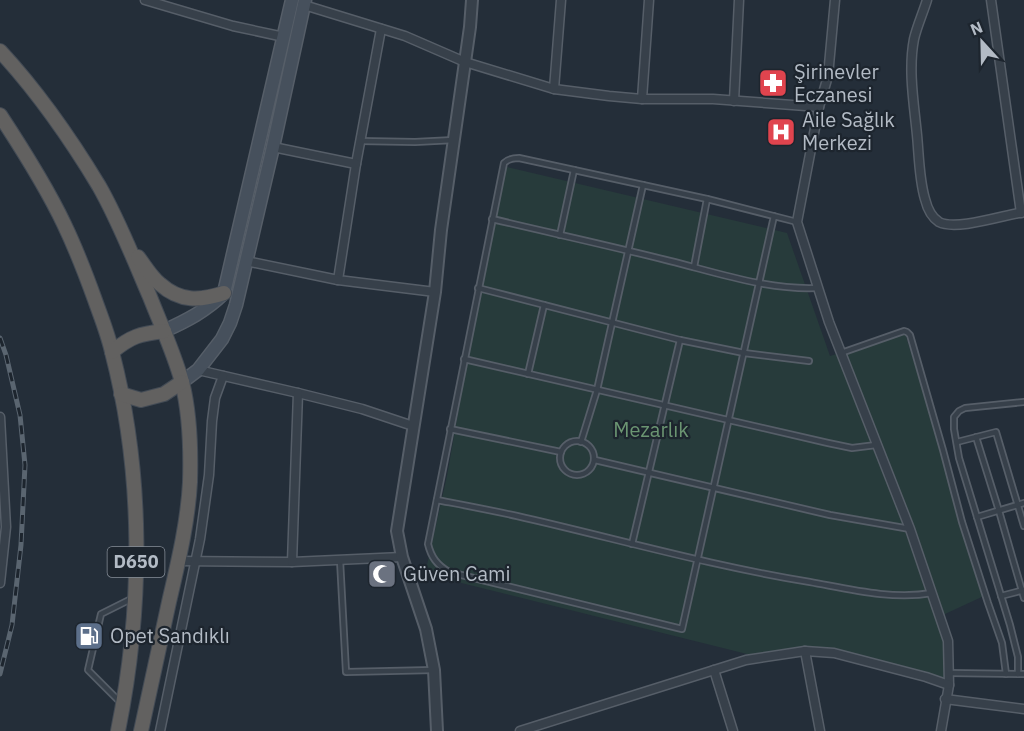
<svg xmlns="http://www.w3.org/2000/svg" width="1024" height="731" font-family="'IBM Plex Sans',sans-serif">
  <rect width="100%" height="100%" fill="#242e39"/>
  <path fill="#273b3b" d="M503 166 787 233 830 356 905 333 986 595 945 614 953 684 834 652 755 656 425 574 447 476 492 219Z"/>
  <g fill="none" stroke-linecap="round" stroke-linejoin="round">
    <g stroke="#565e68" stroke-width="8">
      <g id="service">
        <path d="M360 141 415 142 454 140"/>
        <path d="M774 216 682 629 449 572C437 565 431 557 428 544L504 163C508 159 512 158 519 158L707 199 715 201 797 222"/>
        <path d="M492 219C551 233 611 246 670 261 718 273 767 290 817 288"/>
        <path d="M560 235 574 170"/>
        <path d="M694 267 707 199"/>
        <path d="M478 288 680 340 744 353 809 361"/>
        <path d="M841 353 904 331 907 332 910 335 943 450 962 522 988 603 1002 643 1006 674"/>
        <path d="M464 359 828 443 852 448 876 445"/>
        <path d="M528 374 544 305"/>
        <path d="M450 429 561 452"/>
        <path d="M976 437 999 511 1024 598"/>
        <circle cx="577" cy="458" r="17"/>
        <path d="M581 442 597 390 643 185"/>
        <path d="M957 442 996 432 1024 526"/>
        <path d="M595 460 830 515 910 529"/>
        <path d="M437 500C463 505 490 510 517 516 614 538 711 566 810 582 849 589 892 600 932 593"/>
        <path d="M977 517 1024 503"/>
        <path d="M632 544 680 340"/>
        <path d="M340 560 346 672 434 670"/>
        <path d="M1001 596 1024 590"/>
        <path d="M949 673 1024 674"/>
        <path d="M1018 674V657L1010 625 959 458 954 429V417L959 411 965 408 1024 402"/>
        <path d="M120 702 88 670 101 614 133 598"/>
      </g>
    </g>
    <g stroke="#565e68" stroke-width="11">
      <g id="minor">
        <path d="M145 0 233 26 284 37"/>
        <path d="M927 0C923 13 917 26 914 39 908 70 914 104 917 135 919 155 919 179 925 199 927 207 931 217 939 222 956 231 1004 215 1024 212"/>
        <path d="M991 0 1021 213"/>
        <path d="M304 5 405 36 465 62 554 89 609 96 642 99H713L819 107 828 76 835 0"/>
        <path d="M381 29 356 164 338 280 435 292"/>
        <path d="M554 89 561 0"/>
        <path d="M642 99 649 0"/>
        <path d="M734 101 739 0"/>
        <path d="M819 107 797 222 829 322 910 529 948 641 949 685 941 731"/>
        <path d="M273 147 356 164"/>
        <path d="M246 261 338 280"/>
        <path d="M198 370 298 393 362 409 413 426"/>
        <path d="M0 417 6 527 0 583"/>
        <path d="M179 561 292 562 402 557"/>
        <path d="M292 562 298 393"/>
        <path d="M805 651 820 731"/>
        <path d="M714 670 733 731"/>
        <path d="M945 699 1024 709"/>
        <path d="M160 731 200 539 209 475 212 421 215 398 223 376"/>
        <path d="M520 731 746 660 805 651 834 653 926 677 949 685"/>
      </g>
    </g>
    <g stroke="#565e68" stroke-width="14">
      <path id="tertiary" d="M437 731 434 670 426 629 402 557 397 531 435 292 441 230 470 27 472 0"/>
    </g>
    <g stroke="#565e68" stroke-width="15">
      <g id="secondary">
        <path d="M164 331C186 321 206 311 224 293L292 0"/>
        <path d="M182 382 198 370 222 339 230 323 236 305 273 147 305 0"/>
      </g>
    </g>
    <g stroke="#434b55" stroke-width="16">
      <g id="trunk">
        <path d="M0 51C38 92 70 138 99 186 119 221 134 260 150 297 161 325 174 353 182 382 190 414 191 449 190 482 188 522 178 563 169 602 160 645 150 688 141 731"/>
        <path d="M0 115C23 150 46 186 64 224 76 249 86 275 95 300 101 317 108 334 112 352 144 475 143 607 118 731"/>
        <path d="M138 257C145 266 151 277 160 284 180 302 200 301 224 293"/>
        <path d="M112 352C131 336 140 334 164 331"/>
        <path d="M121 394 141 400 164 394 182 382"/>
      </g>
    </g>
    <use href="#service" stroke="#37404a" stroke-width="4.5"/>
    <use href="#minor" stroke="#37404a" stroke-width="8"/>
    <use href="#tertiary" stroke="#37404a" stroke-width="10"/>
    <use href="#secondary" stroke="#46505c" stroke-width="12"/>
    <use href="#trunk" stroke="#626160" stroke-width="14"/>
    <g stroke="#5a6570" stroke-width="5">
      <path id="rail" d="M0 338 6 355 20 415 25 465 21 545 12 625 0 674"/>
    </g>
    <use href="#rail" stroke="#1d252e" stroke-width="3" stroke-dasharray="9" stroke-linecap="butt"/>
  </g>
  <defs>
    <g id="pharmacy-square" transform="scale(1.5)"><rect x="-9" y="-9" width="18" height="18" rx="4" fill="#e0444e" stroke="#1d252e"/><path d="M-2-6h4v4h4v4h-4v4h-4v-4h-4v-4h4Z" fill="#fff"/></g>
    <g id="hospital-square" transform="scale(1.5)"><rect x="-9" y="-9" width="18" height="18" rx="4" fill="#e0444e" stroke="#1d252e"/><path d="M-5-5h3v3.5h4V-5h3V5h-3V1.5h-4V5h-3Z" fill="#fff"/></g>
    <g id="mosque-square" transform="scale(1.5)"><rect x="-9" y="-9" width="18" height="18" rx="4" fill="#6b7280" stroke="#1d252e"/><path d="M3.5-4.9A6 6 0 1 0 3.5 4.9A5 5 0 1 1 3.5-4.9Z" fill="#fff"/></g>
    <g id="fuel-square" transform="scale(1.5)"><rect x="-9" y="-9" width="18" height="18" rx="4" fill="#5c6f8a" stroke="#1d252e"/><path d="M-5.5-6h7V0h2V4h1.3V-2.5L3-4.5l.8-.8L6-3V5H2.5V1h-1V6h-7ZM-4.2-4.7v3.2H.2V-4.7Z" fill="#fff"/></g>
  </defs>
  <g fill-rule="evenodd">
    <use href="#pharmacy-square" x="773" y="83"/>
    <use href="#hospital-square" x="781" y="132"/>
    <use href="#mosque-square" x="382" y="574"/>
    <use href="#fuel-square" x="89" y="636"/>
  </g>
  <g text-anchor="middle" stroke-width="4.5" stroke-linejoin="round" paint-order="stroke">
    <rect fill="#1d252e" stroke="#868e98" stroke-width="1.5" x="107.5" y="547" width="57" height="30" rx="4.5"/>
    <g font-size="18" font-weight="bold" fill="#b3bbc5">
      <text x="136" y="568">D650</text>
    </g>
    <g font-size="20" fill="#b3bbc5" stroke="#1d252e" text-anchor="start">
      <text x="794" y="79">Şirinevler<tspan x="794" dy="23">Eczanesi</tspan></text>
      <text x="802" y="127">Aile Sağlık<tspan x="802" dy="23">Merkezi</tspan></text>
      <text x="403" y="581">Güven Cami</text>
      <text x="110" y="643">Opet Sandıklı</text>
    </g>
    <g font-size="20" fill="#6b9572" stroke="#1d252e">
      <text x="651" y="437">Mezarlık</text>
    </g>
  </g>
  <g transform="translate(982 42) rotate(338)" stroke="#1d252e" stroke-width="4.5" paint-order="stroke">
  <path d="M0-4.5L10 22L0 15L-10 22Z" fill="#b3bbc5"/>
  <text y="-9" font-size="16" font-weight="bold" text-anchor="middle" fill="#b3bbc5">N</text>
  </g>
</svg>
